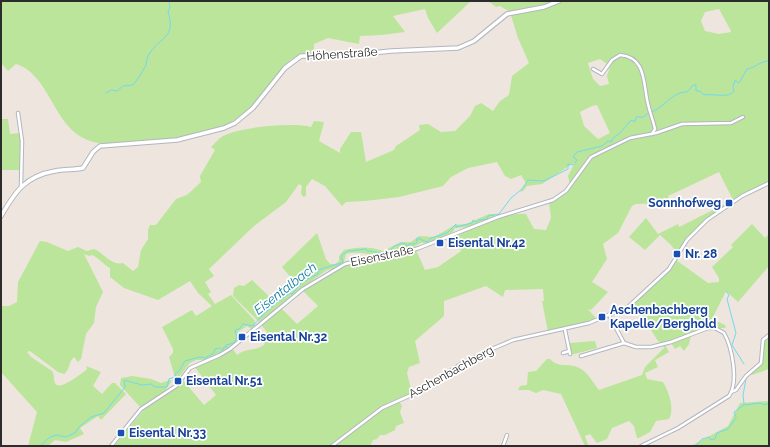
<svg xmlns="http://www.w3.org/2000/svg" width="770" height="447" font-family="Raleway,sans-serif">
  <rect width="100%" height="100%" fill="#eee6de"/>
  <g fill="#bae59a" fill-rule="evenodd">
    <path d="M1 1H471L437 33 428 18 425 9 393 16 405 32 382 35 360 36 359 44 328 38 314 44V49L311 54C287 52 278 76 265 92 257 102 247 112 236 119 205 139 162 140 127 142 118 142 108 144 99 143 52 136 54 76 16 64L8 71 1 63Z"/>
    <path d="M488 1H769V184C734 200 698 221 679 255L670 244 660 235 645 250 629 237 646 218 658 234 678 224 679 227 733 200 719 172 668 196 670 203 636 204 632 206 618 233 603 244 607 259 592 282 608 292 591 310 588 309 595 317 594 321 548 332 542 301H544L543 289 505 290 503 297 486 286 444 301V316L415 341 420 363 409 367 407 373 412 393 398 399 402 406 400 412 404 423 396 426 395 430 385 435H380L377 439 373 440 370 446H114L143 411 142 409 177 386 182 379 204 405 216 395 194 366 221 355 232 348 237 355C248 347 255 352 265 344L261 338 267 332 261 325 280 307 297 324 318 306 303 291 305 288 346 265 368 259 388 258 416 250 425 270 438 267 461 251 455 236C470 227 509 212 526 214L534 229 546 230 551 218 549 203 561 197 570 185 568 176 575 162 542 184 527 186 523 191 520 192 526 183 521 175 511 179 505 176 497 162 468 168 451 177 443 186 399 197 365 201 346 202 342 206 325 186 312 179 306 187V196L303 197 301 193 302 186 299 184 286 202 254 226 209 269 214 276 205 282 211 292 208 294 215 304 231 295 255 321V326L251 329 247 326 238 332V341L216 356 206 360H196L190 363 176 381 169 357 173 353V349L162 327 192 310 196 316 212 306 198 293 190 281 158 300 124 288 110 277V268C103 264 99 258 92 255L89 256 84 254 103 292 96 307 94 323 86 334 81 359 78 362 74 357C68 362 70 370 64 374L58 372 30 351 27 352 31 357 52 371C55 375 53 379 55 383 59 392 80 374 85 371L87 369 86 366 101 372 93 386 102 394 112 383H115L126 394 101 420 98 416 80 428 84 434 66 442 55 440 48 446H28L37 412 1 372V309L2 306H9L17 302 18 282 40 241 47 242 68 251 78 247 87 251 94 249C104 253 111 266 123 263L133 271 138 267 141 250 148 239V230L150 225H156L176 199 187 195 201 182 200 176 215 150 211 147C214 144 217 141 220 138 235 127 293 122 311 127L314 121 324 122 319 141 340 153V149L351 132H361L366 162 394 150 396 146 420 130 419 125 428 124 441 132 455 131 470 116 475 106 481 103 493 111 500 101 509 95 512 76 529 63 518 38 510 12 500 6 496 7ZM719 9 731 31V32L719 34 705 31 701 21 705 12ZM600 59 610 66 607 76 609 84 600 86 593 79 588 63ZM597 105 610 133 598 139 584 126 580 112 592 106Z"/>
    <path d="M1 119H8L10 134 20 133V170H1Z"/>
    <path d="M489 214H496L495 216 468 227 455 228 453 232 428 243H421L411 248 399 249 389 256C373 257 362 250 346 254L344 262 333 269 327 270 303 287 259 322 233 296 234 288 239 285 244 286 252 280 275 302 289 290 298 286 282 267 317 233 326 259 330 264H335L339 261V256L344 250C357 247 370 246 383 251L401 242H411L419 236 434 237 455 225 466 224Z"/>
    <path d="M752 224 765 238 769 234V266L738 302 726 291 712 319 725 325 726 328H704L662 344 658 341 636 306 633 304 670 269 676 260 708 283 719 282V278L712 267 733 247 731 245Z"/>
    <path d="M689 335 691 336 689 344 684 351 680 346 675 349 671 343Z"/>
    <path d="M769 336V369L752 375 749 374 761 364 764 339Z"/>
    <path d="M595 341 597 348 571 355 570 343Z"/>
    <path d="M663 345H665L669 352 655 360 658 367 645 373 647 379 663 382C669 392 675 409 669 419L656 421 650 432 639 438H637L634 426 629 421 612 428 607 439 597 443 590 434 585 436 588 445 585 446 561 394 543 390 536 393 529 390H518L520 386 527 385 528 372 536 371 547 359H550C558 368 568 363 577 367 588 371 592 382 599 390L642 375 645 367 664 348Z"/>
    <path d="M132 376 151 379 161 383 170 380 172 381 164 392 141 408 120 385 121 378Z"/>
    <path d="M769 401V446H691L728 426 740 403Z"/>
  </g>
  <g fill="none" stroke-linecap="round" stroke-linejoin="round">
    <g stroke="#70daf0" stroke-width="1">
      <path d="M106 93 111 90 117 91 123 86 133 85C137 80 141 74 145 67 147 64 146 59 148 56 158 37 177 39 168 12L170 7 169 1"/>
      <path d="M652 112C663 108 673 91 687 92L693 85H696V91H700L704 95C713 93 729 99 734 91L733 87 735 80 739 83 747 69C755 68 760 61 769 61"/>
      <path d="M726 291 729 295 727 299 736 333 732 345 744 364"/>
      <path d="M744 404 743 395 746 379"/>
      <path d="M736 417 734 412 744 405 760 403 765 405 769 403"/>
      <path d="M40 446 50 437 57 435 65 437 75 433 79 427 91 417 104 413 125 387 124 380 142 385 151 384 155 387H167L169 379 175 377V374L179 371 185 361 200 357 205 358 214 353 215 349 219 348 223 350 224 347H227L226 345 234 343 237 337 235 330 239 329 243 324 253 326C263 313 276 303 290 293L292 294 302 282 318 274V270L341 263 343 262 341 256 349 250 350 251 366 249 367 251C375 251 380 254 388 254L394 246 403 243 408 246 409 244H415L417 242V238L427 242 431 238 447 233 456 224V227L472 223 473 220 476 222 479 220 487 219 488 216 499 214 511 198 522 189 528 180 544 181 568 169V164L573 165 577 160 573 157 577 152 602 146 608 141 612 142V139L621 132 631 120 635 122 636 117H644L648 113"/>
      <path d="M696 446 702 439 709 437 711 440 715 439 717 433 728 429 736 418"/>
    </g>
    <g stroke="#b2b6c0" stroke-width="4.5">
      <g id="street">
        <path d="M593 69 602 74 612 60 620 55C647 57 643 85 648 104 650 113 653 120 655 129L652 134"/>
        <path d="M18 113 22 141 21 186"/>
        <path d="M609 315 624 343 636 347H651L671 342 708 328H715L724 333C732 347 739 382 729 396L678 428 641 446"/>
        <path d="M565 330 570 354"/>
        <path d="M563 353 569 351"/>
        <path d="M581 356 624 343"/>
        <path d="M731 392 736 390 746 376 761 363 763 340 769 335"/>
        <path d="M111 446 141 409 176 386 190 368 220 355 230 349 303 289 345 264 370 258 391 257 419 248 498 217 553 200 566 191 591 157 630 138 656 133 682 124 731 123 743 117"/>
        <path d="M332 446 382 408 418 392 461 364 492 349 513 340 589 323 628 307 669 269 687 240 707 220 742 196 769 183"/>
        <path d="M503 446 507 435"/>
      </g>
    </g>
    <g stroke="#b2b6c0" stroke-width="5.5">
      <path id="secondary" d="M1 216C15 192 25 176 55 171 64 169 74 170 83 168L93 152 100 146 177 140 224 128 235 123 253 108 285 68 301 56H342L391 51 458 48 474 41 507 14 544 7 559 1"/>
    </g>
    <use href="#street" stroke="#fff" stroke-width="2.5"/>
    <use href="#secondary" stroke="#fff" stroke-width="3.5"/>
  </g>
  <g fill="#1a4fb4" stroke="#fff" stroke-width="1.5">
    <rect x="725" y="199" width="8" height="8" rx="2"/>
    <rect x="436" y="239" width="8" height="8" rx="2"/>
    <rect x="673" y="250" width="8" height="8" rx="2"/>
    <rect x="598" y="313" width="8" height="8" rx="2"/>
    <rect x="238" y="333" width="8" height="8" rx="2"/>
    <rect x="174" y="377" width="8" height="8" rx="2"/>
    <rect x="117" y="429" width="8" height="8" rx="2"/>
  </g>
  <g text-anchor="middle" stroke-width="3.5" stroke-linejoin="round" paint-order="stroke">
    <g font-size="12" fill="#2c2c2c" stroke="#fff">
      <text transform="translate(342 54) rotate(-4)" y="4">Höhenstraße</text>
      <text transform="translate(382 256) rotate(-12)" y="4">Eisenstraße</text>
      <text transform="translate(451 372) rotate(-29)" y="4">Aschenbachberg</text>
    </g>
    <g font-size="12" font-weight="bold" fill="#164399" stroke="#fff" text-anchor="start">
      <text x="721" y="207" text-anchor="end">Sonnhofweg</text>
      <text x="448" y="247">Eisental Nr.42</text>
      <text x="685" y="258">Nr. 28</text>
      <text x="610" y="314">Aschenbachberg<tspan x="610" dy="14">Kapelle/Berghold</tspan></text>
      <text x="250" y="341">Eisental Nr.32</text>
      <text x="186" y="385">Eisental Nr.51</text>
      <text x="129" y="437">Eisental Nr.33</text>
    </g>
    <g font-size="13" font-style="italic" fill="#0c7ba0" stroke="#fff">
      <text transform="translate(285 288) rotate(-38)" y="5">Eisentalbach</text>
    </g>
  </g>
  <rect width="770" height="447" fill="none" stroke="#2c2c2c" stroke-width="4"/>
</svg>
